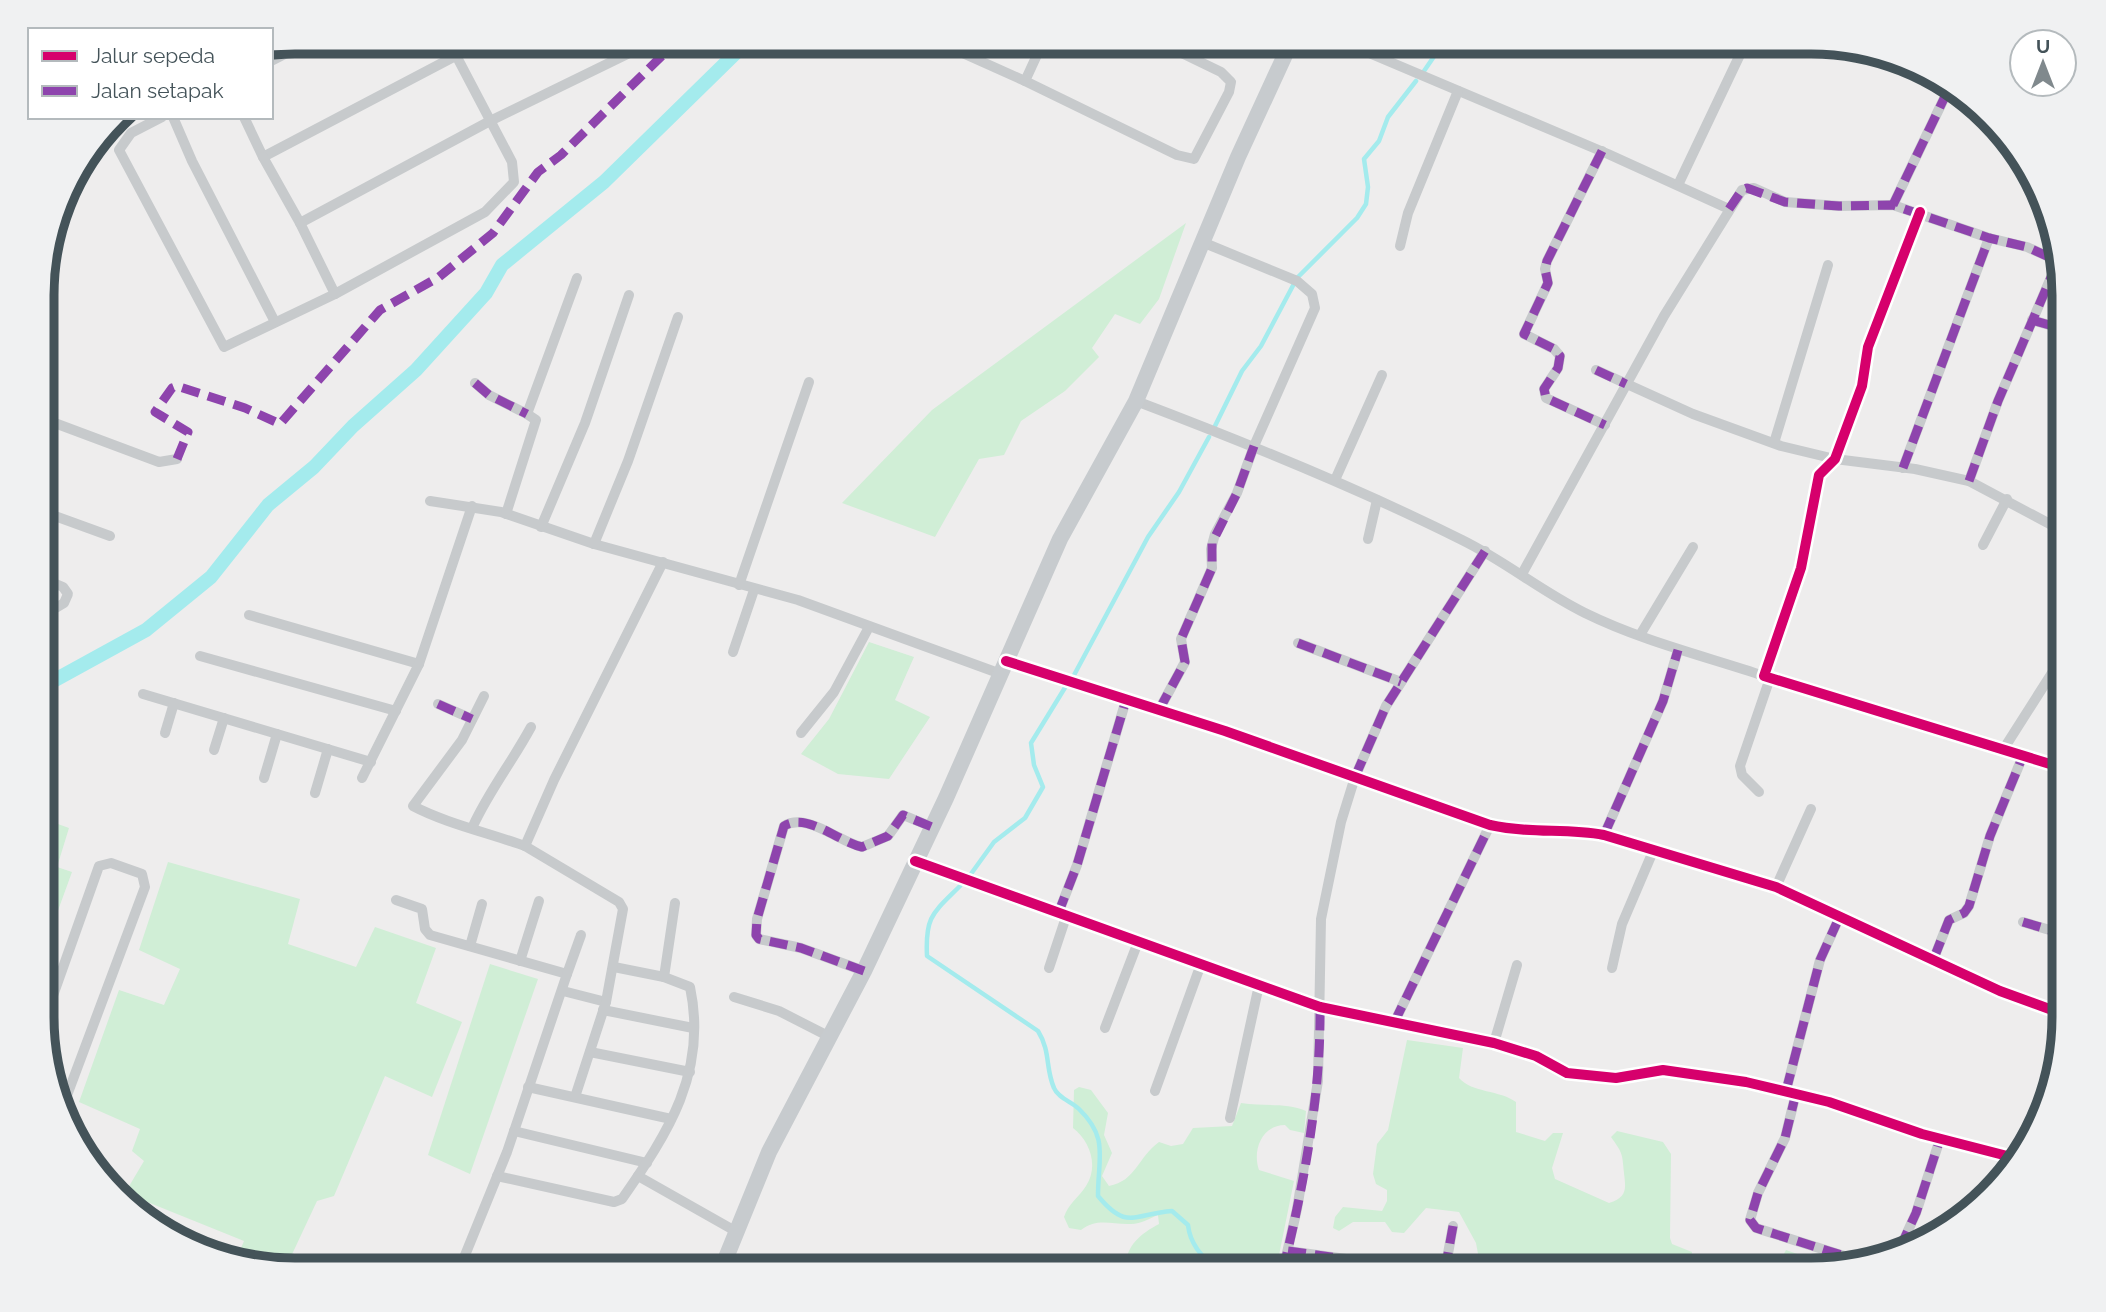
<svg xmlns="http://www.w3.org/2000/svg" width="2106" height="1312" font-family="Raleway,sans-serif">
  <rect width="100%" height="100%" fill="#eeeded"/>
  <g fill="#d0eed6">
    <path d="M1186 223 1159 299 1140 324 1115 314 1092 348 1099 357 1065 391 1021 421 1004 455 979 459 935 537 842 503 932 410Z"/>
    <path d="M869 642 914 657 895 700 930 717 889 779 838 774 801 754 829 719Z"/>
    <path d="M44 819 69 828 57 867 72 872 44 949Z"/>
    <path d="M168 862 300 899 288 944 356 967 375 927 436 948 416 1003 462 1022 432 1097 385 1076 334 1196 317 1201 287 1265 269 1261 267 1265 236 1260 244 1241 125 1193 144 1161 132 1151 140 1129 79 1102 119 990 164 1005 180 969 139 950Z"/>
    <path d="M490 964 538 979 470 1174 428 1155Z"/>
    <path d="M1407 1040 1463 1048 1459 1078C1472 1093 1500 1090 1516 1102V1132L1545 1141 1553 1133H1563L1552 1168 1555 1179 1609 1203C1627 1197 1626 1190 1624 1173 1622 1153 1623 1154 1611 1137L1617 1131 1663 1142 1671 1154 1670 1238 1672 1244 1692 1252 1690 1266 1694 1270H1481L1476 1243 1459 1212 1426 1208 1404 1233 1392 1232 1385 1222H1353L1339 1231 1333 1228 1335 1217 1343 1207 1382 1211 1387 1201V1190L1376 1184 1373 1174 1377 1144 1388 1130Z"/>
    <path d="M1079 1087 1091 1090 1108 1113 1104 1135 1112 1153 1102 1176 1109 1186C1136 1181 1138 1157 1159 1142L1171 1146 1183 1144 1193 1128 1232 1126 1241 1103C1264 1107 1286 1102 1306 1111L1304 1133 1290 1130 1285 1125C1262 1125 1252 1150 1259 1170L1294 1181 1276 1270H1126C1124 1247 1140 1234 1159 1224L1158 1215C1150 1218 1141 1224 1131 1224 1112 1225 1098 1217 1081 1230L1069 1228 1064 1217C1068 1204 1079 1197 1086 1186 1099 1166 1090 1141 1073 1128L1074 1090Z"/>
    <path d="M1786 1250 1803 1256 1798 1269H1776Z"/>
  </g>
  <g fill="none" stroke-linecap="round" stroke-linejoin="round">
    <g stroke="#a4ebed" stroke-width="4.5">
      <path d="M1424 71 1444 42"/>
      <path d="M1215 426 1242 371 1261 346 1297 278 1357 218 1366 204 1368 187 1364 159 1379 141 1388 117 1416 81"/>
      <path d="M1073 677 1148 537 1179 492 1209 437"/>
      <path d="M968 878 994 842 1025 818 1043 787 1034 765 1031 743 1066 686"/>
      <path d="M960 886C933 913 925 916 927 956L1038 1031C1051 1052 1045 1067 1054 1088 1058 1098 1072 1102 1079 1109 1109 1138 1098 1157 1098 1196 1127 1231 1133 1214 1172 1211L1188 1225C1190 1244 1203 1259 1219 1270"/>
    </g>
    <path stroke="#a4ebed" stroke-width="14" d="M44 686 146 630 211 577 268 505 314 467 353 426 416 370 486 293 502 265 604 182 747 42"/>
    <g stroke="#c7cacc" stroke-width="10">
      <path d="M938 42 1025 81"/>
      <path d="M1043 42 1025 81 1177 155 1194 159 1229 92 1231 82 1221 72 1159 42"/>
      <path d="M1343 42 1608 154 1729 209"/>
      <path d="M271 61 308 42"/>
      <path d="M162 117 131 133 119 150 224 347 335 294 485 212 514 182 512 162 449 42"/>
      <path d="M173 117 192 161 275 322"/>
      <path d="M244 117 263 157 482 42"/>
      <path d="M1602 151 1547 261 1545 269 1548 283 1524 334 1554 349 1560 356 1558 368 1544 389 1546 398 1605 425"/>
      <path d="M263 157 300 223 490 121 652 42"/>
      <path d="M1678 185 1746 42"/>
      <path d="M1893 205 1951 84"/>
      <path d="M1920 212 1868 347 1862 386 1835 459 1819 475 1801 568 1764 676 2063 768"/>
      <path d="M300 223 335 294"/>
      <path d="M1400 246 1408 213 1458 91"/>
      <path d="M2032 320 2063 329"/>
      <path d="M1596 370 1693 414 1781 446 1835 459 1915 469 1969 481 2063 531"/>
      <path d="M475 383 489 395 527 414"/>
      <path d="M1136 401C1247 443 1356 487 1462 540 1505 561 1542 592 1585 613 1642 641 1704 656 1764 676"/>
      <path d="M44 419 159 462 177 459"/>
      <path d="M1774 443 1828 265"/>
      <path d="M1903 468 1989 238"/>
      <path d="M1335 480 1382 375"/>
      <path d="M1969 481 1998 401 2058 261"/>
      <path d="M430 501 501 512 594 544 798 600 1001 674"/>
      <path d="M44 512 110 536"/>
      <path d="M506 514 536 420 527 414 577 278"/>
      <path d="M541 527 585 423 629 295"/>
      <path d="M1368 539 1377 500"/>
      <path d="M594 544 628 461 678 317"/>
      <path d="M1983 545 2007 499"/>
      <path d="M1522 574 1664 316 1742 190 1754 188 1785 202 1839 206 1893 205 1989 238 2027 247 2058 261"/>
      <path d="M44 579 63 587 68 594 64 603 44 615"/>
      <path d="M739 585 809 382"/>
      <path d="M249 615 419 664"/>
      <path d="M1640 635 1693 547"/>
      <path d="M1298 643 1401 682"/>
      <path d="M733 652 754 590"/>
      <path d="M200 656 396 711"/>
      <path d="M1006 661 1225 731 1490 825C1531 834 1565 828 1604 835L1776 887 2000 991 2063 1014"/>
      <path d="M143 694 371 762"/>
      <path d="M484 696 462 740 413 806C445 823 489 833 525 846"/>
      <path d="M438 704 472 719"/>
      <path d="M1159 710 1185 662 1181 639 1212 568 1211 549 1215 534 1237 493 1254 446 1315 308 1312 294 1297 281 1202 242"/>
      <path d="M165 733 174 703"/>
      <path d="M801 733 834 692 869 627"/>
      <path d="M214 750 224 718"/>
      <path d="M2003 750 2052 673 2063 668"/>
      <path d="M264 778 277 734"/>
      <path d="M362 778 419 664 472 506"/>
      <path d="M1759 792 1742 775 1740 766 1770 678"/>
      <path d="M315 793 328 749"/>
      <path d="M473 826C489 791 512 762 531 727"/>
      <path d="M1604 835 1663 701 1678 650"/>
      <path d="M915 861 1320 1007 1494 1043 1536 1056 1567 1073 1616 1078 1663 1070 1746 1082 1829 1102 1922 1134 2019 1159"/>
      <path d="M1776 887 1811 809"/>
      <path d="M396 900 422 909 425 929 430 935 567 974 507 1152 459 1270"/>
      <path d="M1058 914 1077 865 1126 700"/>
      <path d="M2023 922 2063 934"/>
      <path d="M470 946 482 904"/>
      <path d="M1934 958 1949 920 1964 913 1969 906 1990 836 2022 758"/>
      <path d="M520 961 539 901"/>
      <path d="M614 967 664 977"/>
      <path d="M1049 968 1066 917"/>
      <path d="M1612 968 1622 924 1654 849"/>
      <path d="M864 971 801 948 759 939 756 935 757 919 784 826C807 812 839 842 862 847L888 836 903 815 932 827"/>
      <path d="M567 974 581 935"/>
      <path d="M563 991 606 1002"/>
      <path d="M734 997 779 1011 830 1037"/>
      <path d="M603 1010 693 1028"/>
      <path d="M44 1021 99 866 111 863 142 874 145 887 63 1106"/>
      <path d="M1394 1023 1490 825"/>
      <path d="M1105 1028 1138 942"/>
      <path d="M1494 1043 1517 965"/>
      <path d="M590 1052 690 1072"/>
      <path d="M528 1087 671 1119"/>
      <path d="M1155 1091 1201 964"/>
      <path d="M1786 1091 1820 960 1839 918"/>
      <path d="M1796 1093 1785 1138 1758 1193 1750 1220 1756 1228 1857 1260"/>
      <path d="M575 1097 606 1002 623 909 619 902 525 846 554 780 663 562"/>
      <path d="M1230 1118 1259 985"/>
      <path d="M514 1131 647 1163"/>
      <path d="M497 1176 614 1202 622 1199C668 1133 708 1072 690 987L664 977 675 903"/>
      <path d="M638 1176 737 1232"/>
      <path d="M1900 1248 1916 1213 1940 1139"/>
      <path d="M1288 1251 1404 1267"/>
      <path d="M1283 1270 1297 1209 1318 1081 1321 919 1341 822 1355 777 1386 706 1485 551"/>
      <path d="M1445 1270 1453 1226"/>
    </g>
    <path stroke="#c7cbce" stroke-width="16" d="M721 1270 769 1152 864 971 946 798 1060 539 1136 401 1238 157 1291 42"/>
    <g stroke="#8e44ad" stroke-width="9" stroke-dasharray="18 9" stroke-linecap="butt">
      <path d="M1602 151 1547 261 1545 269 1548 283 1524 334 1554 349 1560 356 1558 368 1544 389 1546 398 1605 425"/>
      <path d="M1893 205 1951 84"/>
      <path d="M1729 209 1742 190 1747 188 1785 202 1839 206 1893 205 1989 238 2027 247 2058 261"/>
      <path d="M2032 320 2063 329"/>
      <path d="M1596 370 1626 384"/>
      <path d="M475 383 489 395 527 414"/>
      <path d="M177 459 188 432 155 412 172 388 177 386 245 408 280 424 380 310 439 277 493 233 538 172 561 155 676 42"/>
      <path d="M1903 468 1989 238"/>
      <path d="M1969 481 1998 401 2058 261"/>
      <path d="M1298 643 1401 682"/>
      <path d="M438 704 472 719"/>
      <path d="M1159 710 1185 662 1181 639 1212 568V543L1237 493 1254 446"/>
      <path d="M1355 777 1386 706 1485 551"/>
      <path d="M1604 835 1663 701 1678 650"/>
      <path d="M1058 914 1077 865 1126 700"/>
      <path d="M2023 922 2063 934"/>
      <path d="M1934 958 1949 920 1964 913 1969 906 1990 836 2022 758"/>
      <path d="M864 971 801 948 759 939 756 935 757 919 784 826C807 812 839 842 862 847L888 836 903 815 932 827"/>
      <path d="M1394 1023 1490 825"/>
      <path d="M1786 1091 1820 960 1839 918"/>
      <path d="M1796 1093 1785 1138 1758 1193 1750 1220 1756 1228 1857 1260"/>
      <path d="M1900 1248 1916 1213 1940 1139"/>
      <path d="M1288 1251 1404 1267"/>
      <path d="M1283 1270C1304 1184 1321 1095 1320 1007"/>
      <path d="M1445 1270 1453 1226"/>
    </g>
    <g stroke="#fff" stroke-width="15">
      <g id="cycleway">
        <path d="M1920 212 1868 347 1862 386 1835 459 1819 475 1801 568 1764 676 2063 768"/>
        <path d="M1006 661 1225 731 1490 825C1531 834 1565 828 1604 835L1776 887 2000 991 2063 1014"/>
        <path d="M915 861 1320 1007 1494 1043 1536 1056 1567 1073 1616 1078 1663 1070 1746 1082 1829 1102 1922 1134 2019 1159"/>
      </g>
    </g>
    <use href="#cycleway" stroke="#d6006c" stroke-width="10"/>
  </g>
  <path d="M0 0H2106V1312H0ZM295 54H1811A241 241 0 0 1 2052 295V1017A241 241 0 0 1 1811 1258H295A241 241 0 0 1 54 1017V295A241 241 0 0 1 295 54Z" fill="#f0f1f2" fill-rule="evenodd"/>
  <path fill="none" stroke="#445359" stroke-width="9" d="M295 54H1811A241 241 0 0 1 2052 295V1017A241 241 0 0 1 1811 1258H295A241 241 0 0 1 54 1017V295A241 241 0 0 1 295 54Z"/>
  <rect x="28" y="28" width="245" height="91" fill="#ffffff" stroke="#b4babd" stroke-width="2"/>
  <rect x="42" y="51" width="35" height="10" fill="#d6006c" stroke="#b4babd" stroke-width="2"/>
  <text x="91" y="63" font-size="21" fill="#445359">Jalur sepeda</text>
  <rect x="42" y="86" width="35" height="10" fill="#8e44ad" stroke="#b4babd" stroke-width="2"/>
  <text x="91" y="98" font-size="21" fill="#445359">Jalan setapak</text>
  <g transform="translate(2043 63)"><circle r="33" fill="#ffffff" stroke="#b4babd" stroke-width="2"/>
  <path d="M0-5L12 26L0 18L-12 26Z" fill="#80898d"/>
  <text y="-10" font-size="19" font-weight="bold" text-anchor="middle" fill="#445359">U</text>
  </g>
</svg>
